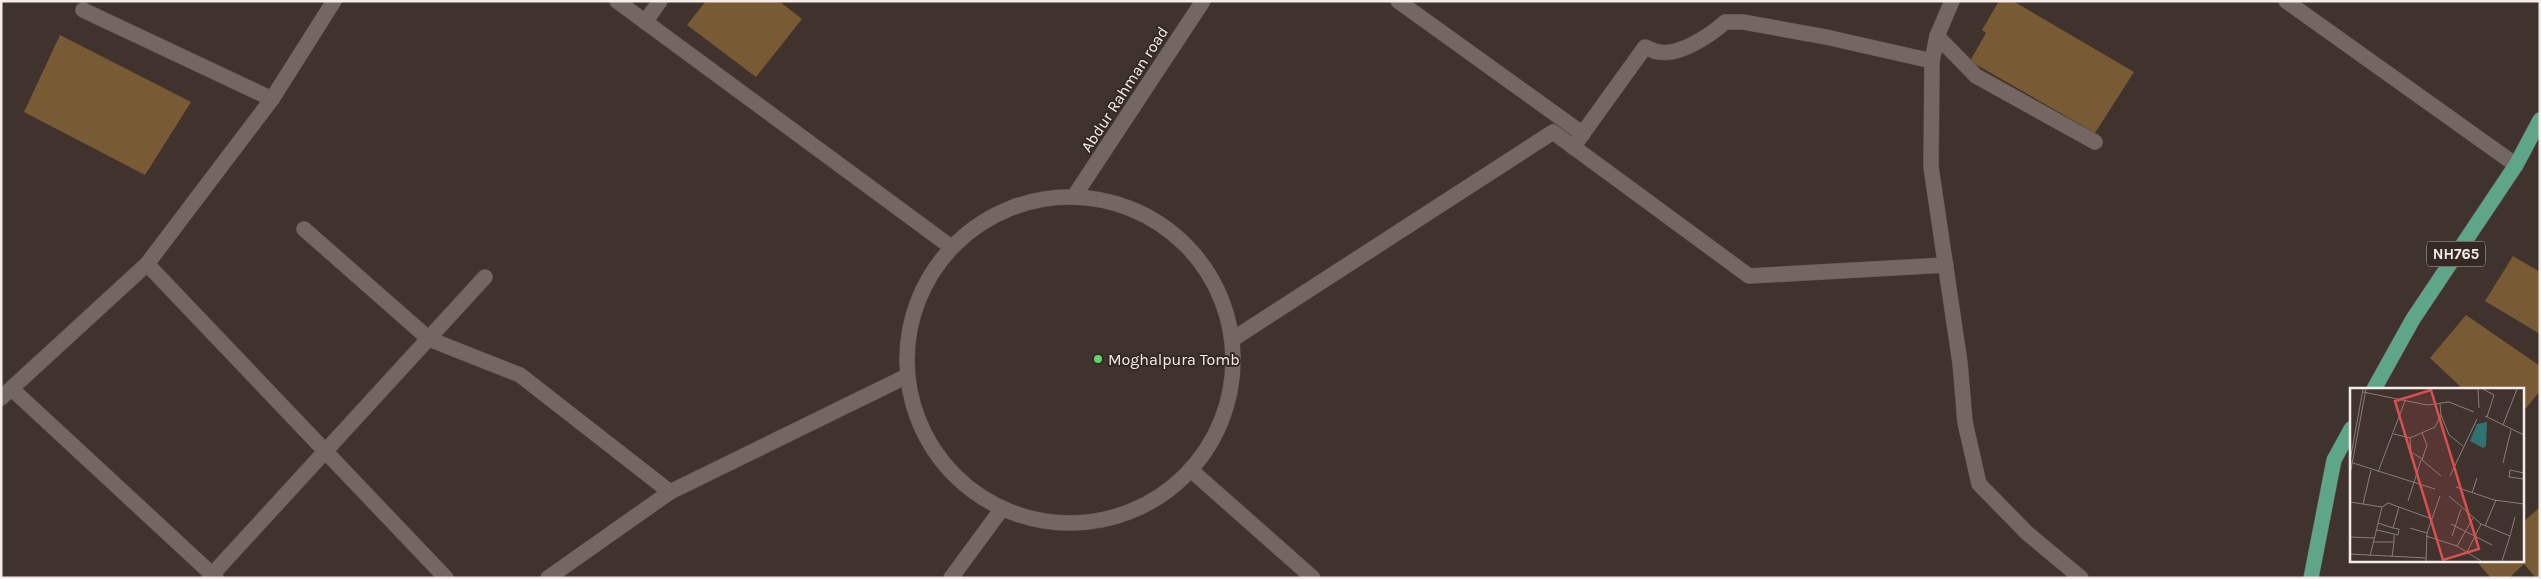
<svg xmlns="http://www.w3.org/2000/svg" width="2541" height="579" font-family="Karla,sans-serif">
  <rect width="100%" height="100%" fill="#40332e"/>
  <g fill="#785a35">
    <path d="M706 1H779L802 19 756 77 687 25Z"/>
    <path d="M1999 1H2013L2134 72 2095 133 1970 61 1986 33 1982 30Z"/>
    <path d="M60 35 191 102 145 175 24 112Z"/>
    <path d="M2513 256 2540 272V334L2485 301Z"/>
    <path d="M2466 315 2540 366V391L2522 413V389H2463L2430 358Z"/>
    <path d="M2540 507V578H2536L2524 564 2509 578H2491L2478 563 2481 560H2522V523Z"/>
  </g>
  <g fill="none" stroke-linecap="round" stroke-linejoin="round">
    <g stroke="#5c524d" stroke-width="16">
      <g id="minor">
        <path d="M617 1 951 247"/>
        <path d="M1398 1 1583 134"/>
        <path d="M1952 1 1937 36 1932 61 1931 167 1960 363 1965 422 1979 484 2027 533 2081 578"/>
        <path d="M2286 1 2516 165"/>
        <path d="M83 10 272 99"/>
        <path d="M645 22 660 1"/>
        <path d="M1937 36 1976 76 2095 142"/>
        <path d="M1573 147 1645 47C1649 49 1655 52 1660 52 1679 56 1711 35 1725 22H1743L1826 37 1932 61"/>
        <path d="M1075 195 1203 1"/>
        <circle cx="1070" cy="360" r="163"/>
        <path d="M304 229 429 339 520 375 670 492"/>
        <path d="M147 264 446 578"/>
        <path d="M1233 339 1553 132 1749 276 1946 265"/>
        <path d="M13 390 216 578"/>
        <path d="M1 398 147 264 272 99 334 1"/>
        <path d="M1192 471 1313 578"/>
        <path d="M209 578 485 277"/>
        <path d="M548 578 670 492 907 376"/>
        <path d="M951 578 1001 510"/>
      </g>
    </g>
    <g stroke="#5c524d" stroke-width="16">
      <g id="major">
        <path d="M2374 389 2413 319 2516 165 2540 120"/>
        <path d="M2311 578 2334 460 2351 429"/>
      </g>
    </g>
    <use href="#minor" stroke="#746660" stroke-width="15"/>
    <use href="#major" stroke="#5ea58a" stroke-width="15"/>
  </g>
  <circle fill="#61d46a" stroke="#352924" stroke-width="2" cx="1098" cy="359" r="5"/>
  <g text-anchor="middle" stroke-width="4" stroke-linejoin="round" paint-order="stroke">
    <rect fill="#352924" stroke="#bbb2af" stroke-width="1" x="2427" y="241.5" width="58" height="25" rx="4"/>
    <g font-size="15" font-weight="bold" fill="#f5edea">
      <text x="2456" y="259">NH765</text>
    </g>
    <g font-size="16" fill="#f5edea" stroke="#352924">
      <text transform="translate(1124 89) rotate(-57)" y="6">Abdur Rahman road</text>
    </g>
    <g font-size="16" fill="#f5edea" stroke="#352924" text-anchor="start">
      <text x="1108" y="365">Moghalpura Tomb</text>
    </g>
  </g>
  <g transform="translate(2350 388)">
    <rect width="174" height="174" fill="#40332e"/>
    <path d="M137 34 136 58 133 60 120 53 127 36Z" fill="#317373"/>
    <path fill="none" stroke="#887d79" stroke-width="1" d="M128 1 129 20M133 1 144 7 137 29M13 4 77 17 99 14 124 24M91 27 99 47 113 58M135 28 174 47M153 37 167 1M72 45 77 57 72 72 91 88M44 46 60 50 85 39 91 27 90 16M60 50 61 64 72 71M0 73 13 1M3 75 85 101M153 75 161 42M28 84 55 13M174 85 160 82 159 89 174 91M0 87 16 1M100 88 127 31M106 99 144 112 174 116M122 105 127 90M99 108 131 136 160 148 152 173M58 113 71 72M0 114 32 119M13 116 21 82M28 135 43 140 49 119M101 136 142 157M135 138 146 112M60 140 77 145M27 142 48 147 49 141 43 140M76 148 107 158 131 173M102 148 111 121M160 148 165 129M0 149 25 150M24 154H44V147M107 158 123 130M117 164 131 136M0 166 76 170M20 168 32 119 38 115 82 131M42 169 44 154M76 173 77 145 90 108"/>
    <path fill="#dc4f4f" fill-opacity="0.15" stroke="#dc4f4f" stroke-width="2.5" d="M81 2 129 161 93 172 45 13Z"/>
    <rect width="174" height="174" fill="none" stroke="#f5edea" stroke-width="2.5"/>
  </g>
  <rect width="2541" height="579" fill="none" stroke="#f5edea" stroke-width="5"/>
</svg>
